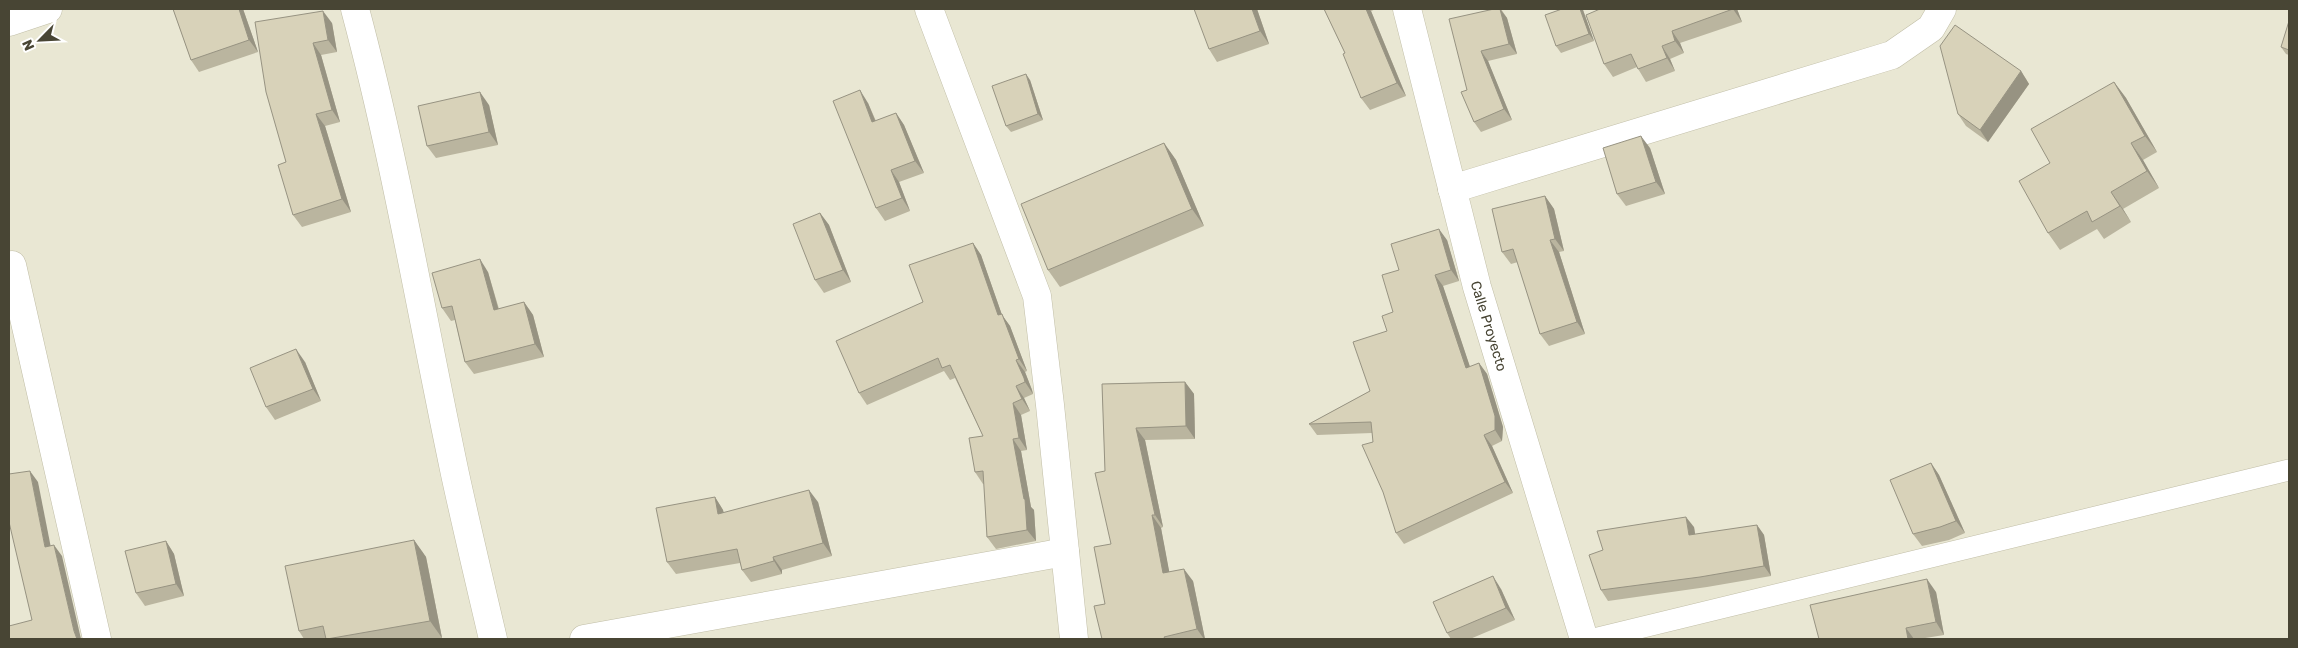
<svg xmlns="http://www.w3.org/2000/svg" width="2298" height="648" font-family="Rubik,sans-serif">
  <rect width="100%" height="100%" fill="#f5f3e5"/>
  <rect fill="#e9e7d3" x="9" y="9" width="2280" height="630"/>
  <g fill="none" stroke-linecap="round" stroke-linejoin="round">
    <g stroke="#c1bea7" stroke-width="22">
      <path id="lane" d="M1594 639 2289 470"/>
    </g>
    <g stroke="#c1bea7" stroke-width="29">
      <g id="street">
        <path d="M355 9C396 162 422 318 455 474 467 529 480 584 493 639"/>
        <path d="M929 9 1037 296 1050 405 1074 639"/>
        <path d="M1407 9 1477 287 1584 639"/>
        <path d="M9 22 48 9"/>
        <path d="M1452 189 1892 55 1931 28 1942 9"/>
        <path d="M12 265 97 639"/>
        <path d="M584 639 1065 552"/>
      </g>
    </g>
    <use href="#lane" stroke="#fff" stroke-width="21"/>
    <use href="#street" stroke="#fff" stroke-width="28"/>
  </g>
  <g fill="#bab59f">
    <path d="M173 9H243L258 52 199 72 191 60Z"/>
    <path d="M1257 9 1269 44 1217 62 1209 49Z"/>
    <path d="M1324 9H1376L1371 11 1406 96 1370 110 1361 98 1345 53Z"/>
    <path d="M1494 9H1501L1507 18 1517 54 1488 61 1512 120 1481 132 1474 122 1467 90Z"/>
    <path d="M1600 9H1737L1742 22 1680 43 1684 53 1670 59 1675 71 1646 82 1637 67 1613 77 1604 64Z"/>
    <path d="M1583 10 1594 41 1561 53 1556 46Z"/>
    <path d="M2289 21V55L2286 54 2281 47Z"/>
    <path d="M255 22 332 23 337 52 321 55 340 122 325 126 351 212 302 227 293 215 286 162Z"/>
    <path d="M2021 71 2029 84 1988 142 1966 126 1958 114Z"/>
    <path d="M1030 80 1043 120 1011 132 1006 126Z"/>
    <path d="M2114 82 2126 98 2157 152 2143 160 2159 188 2123 209 2131 222 2104 239 2097 229 2060 250 2048 233 2050 163Z"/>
    <path d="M868 103 876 121 896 113 904 125 924 173 899 182 910 211 885 221 876 208Z"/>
    <path d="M489 105 498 145 436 158 427 146Z"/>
    <path d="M1164 143 1176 160 1204 226 1060 287 1048 270Z"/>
    <path d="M1650 148 1665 194 1626 206 1617 194Z"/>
    <path d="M1545 196 1554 209 1564 251 1559 252 1585 334 1549 346 1540 334 1518 262 1511 264 1502 252Z"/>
    <path d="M820 213 829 225 851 282 824 293 815 280Z"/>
    <path d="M1447 240 1459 281 1443 286 1470 367 1479 363 1487 374 1503 427 1502 441 1492 446 1513 493 1404 544 1396 533 1372 433 1317 435 1309 424 1370 391 1387 331 1393 312 1399 270Z"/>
    <path d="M973 243 981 255 1002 315 1010 326 1027 371 1025 372 1032 390 1033 394 1024 398 1030 411 1021 415 1027 450 1021 451 1031 507 1034 510 1036 541 996 549 987 537 984 484H983L975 472 983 436 955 378 950 380 944 371 867 405 859 393 923 302Z"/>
    <path d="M488 272 499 309 524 302 533 315 544 357 474 374 465 362 455 320 451 321 442 308Z"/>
    <path d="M305 362 321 401 275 420 266 407Z"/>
    <path d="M1185 382 1194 394 1195 439 1145 440 1163 527 1161 528 1169 572 1193 581 1205 639H1102L1111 544 1105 471 1102 384Z"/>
    <path d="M1931 463 1939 475 1965 533 1949 540 1922 546 1913 534Z"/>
    <path d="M715 497 723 510 724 513 818 502 832 556 782 570V574L751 582 742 570 740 563 676 574 667 562Z"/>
    <path d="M1757 525 1764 535 1771 576 1707 587 1608 601 1601 590 1694 527 1695 535Z"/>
    <path d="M414 540 426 557 442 638 435 639H304L299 631Z"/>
    <path d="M166 541 174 554 184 596 145 606 136 593Z"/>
    <path d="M1501 589 1515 620 1470 639H1451L1447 633Z"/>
    <path d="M1936 592 1944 635 1919 639H1819Z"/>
  </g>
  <g fill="#979382">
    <path d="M239 9H243L258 52 249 40Z"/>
    <path d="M1252 9H1257L1269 44 1260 31Z"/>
    <path d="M1366 9H1369L1371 11 1406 96 1397 83Z"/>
    <path d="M1500 9 1507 18 1517 54 1509 44Z"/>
    <path d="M1580 9H1582L1583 10 1594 41 1589 34Z"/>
    <path d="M1733 9H1737L1742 22Z"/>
    <path d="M323 11 332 23 337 52 328 40Z"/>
    <path d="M1672 31 1680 43 1684 53 1675 41Z"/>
    <path d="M313 43 321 55 340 122 332 110Z"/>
    <path d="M1662 46 1670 59 1675 71 1667 58Z"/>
    <path d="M1481 51 1488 61 1512 120 1504 109Z"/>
    <path d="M2021 71 2029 84 1988 142 1980 130Z"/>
    <path d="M1026 74 1030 80 1043 120 1038 114Z"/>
    <path d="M2114 82 2126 98 2157 152 2145 136Z"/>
    <path d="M860 90 868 103 881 135 872 122Z"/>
    <path d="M480 92 489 105 498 145 489 132Z"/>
    <path d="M896 113 904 125 924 173 915 161Z"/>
    <path d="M316 114 325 126 351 212 342 199Z"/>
    <path d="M1641 136 1650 148 1665 194 1656 182Z"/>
    <path d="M1164 143 1176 160 1204 226 1192 209Z"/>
    <path d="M2131 143 2143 160 2159 188 2147 171Z"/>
    <path d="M891 170 899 182 910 211 902 198Z"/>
    <path d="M2111 192 2123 209 2131 222 2120 206Z"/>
    <path d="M1545 196 1554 209 1564 251 1555 239Z"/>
    <path d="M820 213 829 225 851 282 843 270Z"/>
    <path d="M1439 229 1447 240 1459 281 1451 270Z"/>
    <path d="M1550 240 1559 252 1585 334 1577 322Z"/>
    <path d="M973 243 981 255 1002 315 1010 326 1027 371 1019 359 998 315Z"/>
    <path d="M480 259 488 272 502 322 494 310Z"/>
    <path d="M1435 275 1443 286 1474 379 1466 368Z"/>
    <path d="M524 302 533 315 544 357 535 344Z"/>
    <path d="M296 349 305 362 321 401 313 389Z"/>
    <path d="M1016 360 1025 372 1032 390 1033 394 1025 382Z"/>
    <path d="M1479 363 1487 374 1503 427 1502 441 1495 430Z"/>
    <path d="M1185 382 1194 394 1195 439 1186 426Z"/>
    <path d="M1016 386 1024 398 1030 411 1022 399Z"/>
    <path d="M1013 403 1021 415 1027 450 1019 438Z"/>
    <path d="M1136 428 1145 440 1163 527 1155 515Z"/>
    <path d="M1484 435 1492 446 1513 493 1505 482Z"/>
    <path d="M1013 439 1021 451 1031 507 1034 510 1036 541 1027 530 1024 499Z"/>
    <path d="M1931 463 1939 475 1965 533 1956 521Z"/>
    <path d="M30 471 38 482 53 558 45 547Z"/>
    <path d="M809 490 818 502 832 556 823 543Z"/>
    <path d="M715 497 723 510 726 527 718 514Z"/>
    <path d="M1152 515 1161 528 1172 586 1163 573Z"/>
    <path d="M1686 517 1694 527 1697 546 1689 535Z"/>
    <path d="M1757 525 1764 535 1771 576 1764 566Z"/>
    <path d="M414 540 426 557 442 638 430 621Z"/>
    <path d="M166 541 174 554 184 596 176 584Z"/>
    <path d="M54 545 62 556 81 639H77L74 631Z"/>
    <path d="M773 557 782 570V574L774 561Z"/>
    <path d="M1184 569 1193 581 1205 639H1204L1197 629Z"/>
    <path d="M1493 576 1501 589 1515 620 1506 608Z"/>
    <path d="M1927 579 1936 592 1944 635 1936 622Z"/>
    <path d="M1906 628 1914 639H1908Z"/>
  </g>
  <g fill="#d8d2b9" stroke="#979382">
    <path d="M173 9H239L249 40 191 60Z"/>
    <path d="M1194 9H1252L1260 31 1209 49Z"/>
    <path d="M1324 9H1366L1397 83 1361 98 1343 54 1345 53Z"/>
    <path d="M1494 9H1500L1509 44 1481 51 1504 109 1474 122 1461 92 1467 90 1449 19Z"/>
    <path d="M1562 9H1580L1589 34 1556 46 1545 15Z"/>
    <path d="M1600 9H1733L1672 31 1675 41 1662 46 1667 58 1638 69 1631 54 1604 64 1586 15Z"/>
    <path d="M323 11 328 40 313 43 332 110 316 114 342 199 293 215 278 165 286 162 266 92 255 22Z"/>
    <path d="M2289 21V50L2281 47Z"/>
    <path d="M1955 25 2021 71 1980 130 1958 114 1940 46Z"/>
    <path d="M1026 74 1038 114 1006 126 992 86Z"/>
    <path d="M2114 82 2145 136 2131 143 2147 171 2111 192 2120 206 2092 222 2087 211 2048 233 2019 181 2050 163 2031 129Z"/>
    <path d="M860 90 872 122 896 113 915 161 891 170 902 198 876 208 833 101Z"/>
    <path d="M480 92 489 132 427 146 418 106Z"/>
    <path d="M1641 136 1656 182 1617 194 1603 148Z"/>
    <path d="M1164 143 1192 209 1048 270 1021 204Z"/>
    <path d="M1545 196 1555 239 1550 240 1577 322 1540 334 1513 249 1502 252 1492 209Z"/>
    <path d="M820 213 843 270 815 280 793 224Z"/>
    <path d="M1439 229 1451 270 1435 275 1466 368 1479 363 1495 416V430L1484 435 1505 482 1396 533 1383 492 1362 445 1373 442 1371 422 1309 424 1370 391 1353 342 1387 331 1382 316 1393 312 1382 275 1399 270 1391 244Z"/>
    <path d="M973 243 998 315 1002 314 1019 359 1016 360 1024 378 1025 382 1016 386 1022 399 1013 403 1019 438 1013 439 1024 499H1025L1027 530 987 537 983 471 975 472 969 438 983 436 950 365 942 368 938 358 859 393 836 341 923 302 909 265Z"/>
    <path d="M480 259 494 310 524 302 535 344 465 362 452 306 442 308 432 273Z"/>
    <path d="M296 349 313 389 266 407 250 368Z"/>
    <path d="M1185 382 1186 426 1136 428 1155 515H1152L1163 573 1184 569 1197 629 1164 637 1165 639H1102L1094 606 1105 604 1094 547 1111 544 1095 473 1105 471 1102 384Z"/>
    <path d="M1931 463 1956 521 1940 527 1913 534 1890 480Z"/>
    <path d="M30 471 45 547 54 545 74 631 77 639H9V626L32 620 9 522V474Z"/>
    <path d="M809 490 823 543 773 557 774 561 742 570 737 549 667 562 656 508 715 497 718 514Z"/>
    <path d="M1686 517 1689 535 1757 525 1764 566 1700 577 1601 590 1589 555 1603 550 1597 531Z"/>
    <path d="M414 540 430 621 327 639H326L323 626 299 631 285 566Z"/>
    <path d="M166 541 176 584 136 593 125 551Z"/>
    <path d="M1493 576 1506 608 1447 633 1433 602Z"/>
    <path d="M1927 579 1936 622 1906 628 1908 639H1819L1810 605Z"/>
  </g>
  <g text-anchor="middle" stroke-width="4" stroke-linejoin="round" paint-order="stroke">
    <g font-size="14" fill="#484534" stroke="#fff">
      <text transform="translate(1489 326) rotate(73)" y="5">Calle Proyecto</text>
    </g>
  </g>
  <rect width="2298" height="648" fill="none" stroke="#484534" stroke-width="20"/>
  <g transform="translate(40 40) rotate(246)" stroke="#ffffff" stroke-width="4" paint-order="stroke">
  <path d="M0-4L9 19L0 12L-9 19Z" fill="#484534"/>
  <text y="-8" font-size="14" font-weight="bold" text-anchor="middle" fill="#484534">N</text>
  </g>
</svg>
